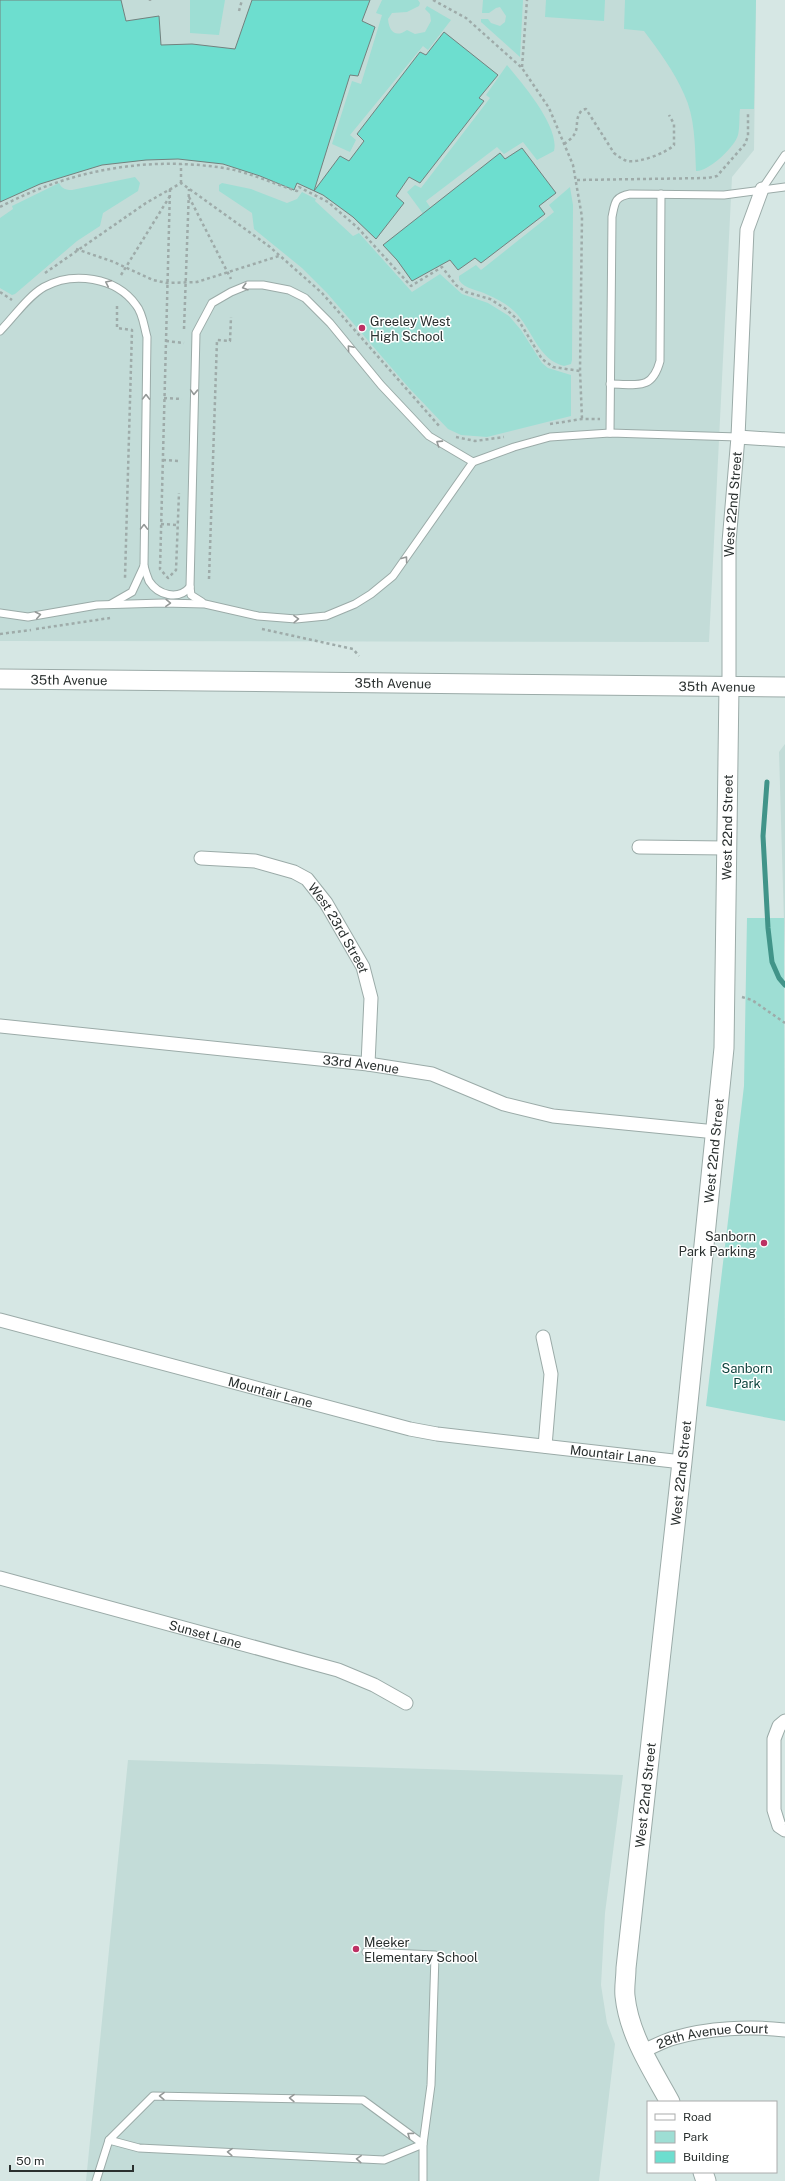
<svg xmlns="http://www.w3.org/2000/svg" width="785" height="2181" font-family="'Public Sans',sans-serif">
  <rect width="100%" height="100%" fill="#d6e7e4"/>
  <g fill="#c3dcd8">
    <path d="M0 0H756L754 150 732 177 709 642 0 641Z"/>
    <path d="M785 744V956L779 752Z"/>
    <path d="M128 1760 623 1775 605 1913 601 1985 607 2023 615 2044 599 2181H86Z"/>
  </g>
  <g fill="#9eded4">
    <path d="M190 0H225L219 35 190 33Z"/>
    <path d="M382 0H418L420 3 419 6 407 12 392 13 388 19C389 32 396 38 407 30L415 34 425 32 431 21 430 14 425 9 427 6 451 20 428 50 423 46 350 135 356 140 350 152 332 144 352 81 361 84 382 15 376 13Z"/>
    <path d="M483 0H523L520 57 481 22V19H488L491 23 500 26 505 22 506 16 500 7 496 8 489 13H482Z"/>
    <path d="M546 0H605L604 21 545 17Z"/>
    <path d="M625 0H756L754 109H740C739 117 740 127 738 135 735 147 708 172 696 171 695 145 695 117 684 94 674 71 659 51 644 31L624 29Z"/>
    <path d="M507 65C522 83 560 127 554 151L537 160 523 142 504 154 497 147 426 201 432 210 424 215 407 192 415 185 421 188 490 98 486 95Z"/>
    <path d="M135 177 140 183 138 191 103 213 100 226 77 241 15 294 12 295 0 288V218L13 209 12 206 59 183C62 189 66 190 72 190Z"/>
    <path d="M222 183 251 189 287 203 297 199 302 192 316 199 315 201 353 236 359 233 412 292 440 274 462 294 488 303 509 316 521 330 542 363 548 368 571 375V416L487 437 461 435 448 429 409 388 327 293 302 268 254 229 252 213 219 191V185Z"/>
    <path d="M570 187 573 205 572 360 571 364 564 366C538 360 532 328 514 311 507 304 497 299 488 295 479 290 464 289 459 280V276L476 265 481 270 554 212 549 205Z"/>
    <path d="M747 918H784L785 1421 706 1406 744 1086Z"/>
  </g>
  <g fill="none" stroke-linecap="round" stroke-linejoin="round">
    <path stroke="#419489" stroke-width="5" d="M767 782 763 836 768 928 772 962 779 978 785 985"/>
  </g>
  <g fill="#6ddecf" stroke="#72817e">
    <path d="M0 0H121L126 21 159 16 161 45 192 44 235 49 252 0H370L362 21 375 27 358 76 350 75 314 191 340 156 349 161 364 141 357 134 420 52 426 55 444 32 498 75 479 98 484 101 420 183 409 177 396 196 404 203 376 239 353 217 323 195 297 183 294 190 260 176 223 164 178 159 146 160 102 165 40 184 0 202Z"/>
    <path d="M522 148 556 193 539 206 545 214 481 263 475 258 458 270 450 260 412 281 397 260 383 245 500 153 505 159Z"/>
  </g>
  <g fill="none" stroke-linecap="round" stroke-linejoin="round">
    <g stroke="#9baba8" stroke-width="9">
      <g id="lane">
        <path d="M762 189 785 155"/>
        <path d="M0 331C14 317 27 297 44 287 73 271 116 277 136 305 143 313 144 327 147 337L144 566 132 592 111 604"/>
        <path d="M610 384C637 384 652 391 660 361L661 194"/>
        <path d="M610 433 612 217C615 203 614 197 630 194L724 195 785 187"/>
        <path d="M144 566C145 570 147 576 149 581 158 595 178 601 190 587"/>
        <path d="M202 602 191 595 190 587 196 333 212 303 231 292 248 285H263L289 290 305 298 330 323 381 385 429 436 473 462"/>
        <path d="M0 613 28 617 97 605 163 603 205 604 258 616 296 619 326 616 355 604 371 594 393 576 473 462 514 447 550 437 610 433 738 437"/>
        <path d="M109 2140 139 2148 384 2160 423 2144 431 2085 435 1955 366 1952"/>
        <path d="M96 2181 109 2140 153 2096 363 2100 423 2144V2181"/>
      </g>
    </g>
    <g stroke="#9baba8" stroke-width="15">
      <g id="street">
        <path d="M738 437 785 440"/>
        <path id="s1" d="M729 686V542L738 437 747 230 762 189"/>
        <path d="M639 847 726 848"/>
        <path id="s2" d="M201 858 255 861 294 872 307 879 326 903 363 967 371 998 368 1064"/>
        <path id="s3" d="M0 1026 368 1064 432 1074 504 1104 553 1116 716 1132"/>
        <path id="s4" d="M0 1320 410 1429 437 1434 682 1462"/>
        <path d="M543 1337 551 1374 545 1446"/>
        <path id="s5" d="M0 1578 338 1670 374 1685 406 1703"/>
        <path d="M785 1721 779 1726 774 1739V1810L779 1826 785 1830"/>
        <path id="s6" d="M642 2051C653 2047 663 2041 674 2038 708 2028 750 2026 785 2030"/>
      </g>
    </g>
    <g stroke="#9baba8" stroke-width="21">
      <g id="secondary">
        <path id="s7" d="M0 679 785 687"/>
        <path id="s8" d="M670 2102C652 2069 629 2035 625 1996 624 1987 626 1978 626 1968L682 1462 724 1048 729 686"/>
        <path d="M703 2172 706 2181"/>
      </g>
    </g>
    <g stroke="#9eaba9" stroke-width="2.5" stroke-dasharray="3 3" stroke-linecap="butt">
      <path d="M150 0V1"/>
      <path d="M433 0 466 18 522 68 549 108 573 165 582 217 580 371 582 419"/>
      <path d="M239 11 242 0"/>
      <path d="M522 67 527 0"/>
      <path d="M564 144C585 130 571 123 582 110L586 109 614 153C619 157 623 160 628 161 640 163 666 153 674 145V124L669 115"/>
      <path d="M577 180 708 178 717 176 745 144 748 136V113"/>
      <path d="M181 183V164"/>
      <path d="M170 189 160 569 168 578 176 570 179 493"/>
      <path d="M189 197 231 279"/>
      <path d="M0 207C70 170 146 156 224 168 249 172 274 184 297 191L299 187 328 202 358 228 411 286 442 267 456 285 466 292 490 299 506 309 519 321 542 359 553 367 580 371"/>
      <path d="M76 249 114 262 153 280 167 283 197 282 279 256"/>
      <path d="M45 273 146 203 181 183 270 247 322 293 440 427"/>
      <path d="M121 275 170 196"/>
      <path d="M0 292 12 300"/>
      <path d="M117 306V328L132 330 125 578"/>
      <path d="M184 329 189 189"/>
      <path d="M166 341 184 343"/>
      <path d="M164 398 182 399"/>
      <path d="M550 424 582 419H600"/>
      <path d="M456 437 475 441 504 437"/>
      <path d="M163 460 180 461"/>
      <path d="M161 524 178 525"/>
      <path d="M209 579 217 340 230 341 231 317"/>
      <path d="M36 629 110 618"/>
      <path d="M262 629 353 649 359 656"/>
      <path d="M0 634 31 630"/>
      <path d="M742 997 752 1000 785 1023"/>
    </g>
    <use href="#lane" stroke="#fff" stroke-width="7"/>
    <use href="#street" stroke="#fff" stroke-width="13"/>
    <use href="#secondary" stroke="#fff" stroke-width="19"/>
  </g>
  <defs><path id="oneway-chevron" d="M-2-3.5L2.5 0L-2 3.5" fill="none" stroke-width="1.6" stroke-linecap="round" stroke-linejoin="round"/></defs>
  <g stroke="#949897">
    <use href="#oneway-chevron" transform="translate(108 283) rotate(-155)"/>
    <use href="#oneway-chevron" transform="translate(245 287) rotate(164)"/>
    <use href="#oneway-chevron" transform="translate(350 348) rotate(-130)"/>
    <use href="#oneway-chevron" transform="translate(194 392) rotate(92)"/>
    <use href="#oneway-chevron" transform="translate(146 397) rotate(-89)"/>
    <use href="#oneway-chevron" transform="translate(439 443) rotate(-147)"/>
    <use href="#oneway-chevron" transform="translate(144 527) rotate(-89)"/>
    <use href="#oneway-chevron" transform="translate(405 559) rotate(-54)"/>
    <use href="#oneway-chevron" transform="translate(168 603) rotate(2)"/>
    <use href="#oneway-chevron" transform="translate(38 615) rotate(-11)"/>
    <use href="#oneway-chevron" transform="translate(296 619) rotate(-1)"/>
    <use href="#oneway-chevron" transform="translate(162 2096) rotate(-179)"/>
    <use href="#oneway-chevron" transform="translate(292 2098) rotate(-179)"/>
    <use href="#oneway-chevron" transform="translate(410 2135) rotate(-144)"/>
    <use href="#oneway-chevron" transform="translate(230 2152) rotate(-177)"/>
    <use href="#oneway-chevron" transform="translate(359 2159) rotate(-177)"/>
  </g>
  <g fill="#bd3164" stroke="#fff" stroke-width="1.5">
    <circle cx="362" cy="328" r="4"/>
    <circle cx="764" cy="1243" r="4"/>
    <circle cx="356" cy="1949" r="4"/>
  </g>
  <g text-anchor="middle" stroke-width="3" stroke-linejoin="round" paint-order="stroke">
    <g font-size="13" fill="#2a302f" stroke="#fff" text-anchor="start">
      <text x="370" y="326">Greeley West<tspan x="370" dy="15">High School</tspan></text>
      <text x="756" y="1241" text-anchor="end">Sanborn<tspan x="756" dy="15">Park Parking</tspan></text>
      <text x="364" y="1947">Meeker<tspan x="364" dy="15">Elementary School</tspan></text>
    </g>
    <g font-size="13" fill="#2a302f" stroke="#fff">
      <text dy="5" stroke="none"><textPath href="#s1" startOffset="182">West 22nd Street</textPath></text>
      <text dy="5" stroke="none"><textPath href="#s7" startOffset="69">35th Avenue</textPath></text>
      <text dy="5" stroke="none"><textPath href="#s7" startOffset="393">35th Avenue</textPath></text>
      <text dy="5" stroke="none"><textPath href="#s7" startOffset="717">35th Avenue</textPath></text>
      <text dy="5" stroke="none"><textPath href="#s8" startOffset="1290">West 22nd Street</textPath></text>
      <text dy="5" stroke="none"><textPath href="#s2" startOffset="168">West 23rd Street</textPath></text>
      <text dy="5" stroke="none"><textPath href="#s3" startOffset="363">33rd Avenue</textPath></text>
      <text dy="5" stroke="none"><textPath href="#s8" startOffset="966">West 22nd Street</textPath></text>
      <text dy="5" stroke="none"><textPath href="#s4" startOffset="280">Mountair Lane</textPath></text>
      <text dy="5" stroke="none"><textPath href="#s4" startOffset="629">Mountair Lane</textPath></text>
      <text dy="5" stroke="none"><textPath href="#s8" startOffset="642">West 22nd Street</textPath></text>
      <text dy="5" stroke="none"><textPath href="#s5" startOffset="213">Sunset Lane</textPath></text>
      <text dy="5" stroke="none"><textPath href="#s8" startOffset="318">West 22nd Street</textPath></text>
      <text dy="5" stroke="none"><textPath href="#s6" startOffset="73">28th Avenue Court</textPath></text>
    </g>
    <g font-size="13" fill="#0e433d" stroke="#fff">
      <text x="747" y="1373">Sanborn<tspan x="747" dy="15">Park</tspan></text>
    </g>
  </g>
  <rect x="647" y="2101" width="130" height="72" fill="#ffffff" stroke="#aaacac"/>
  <rect x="655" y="2114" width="20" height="6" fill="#ffffff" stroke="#aaacac"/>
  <text x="683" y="2121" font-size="12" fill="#2a302f">Road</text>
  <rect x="655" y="2131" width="20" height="12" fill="#9eded4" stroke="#aaacac"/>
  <text x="683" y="2141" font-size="12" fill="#2a302f">Park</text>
  <rect x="655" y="2151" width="20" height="12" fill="#6ddecf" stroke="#aaacac"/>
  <text x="683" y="2161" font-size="12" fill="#2a302f">Building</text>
  <path d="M10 2165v6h123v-6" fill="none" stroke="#2a302f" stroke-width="2"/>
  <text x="16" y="2165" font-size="12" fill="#2a302f" stroke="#ffffff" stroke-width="3" paint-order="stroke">50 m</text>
</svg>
